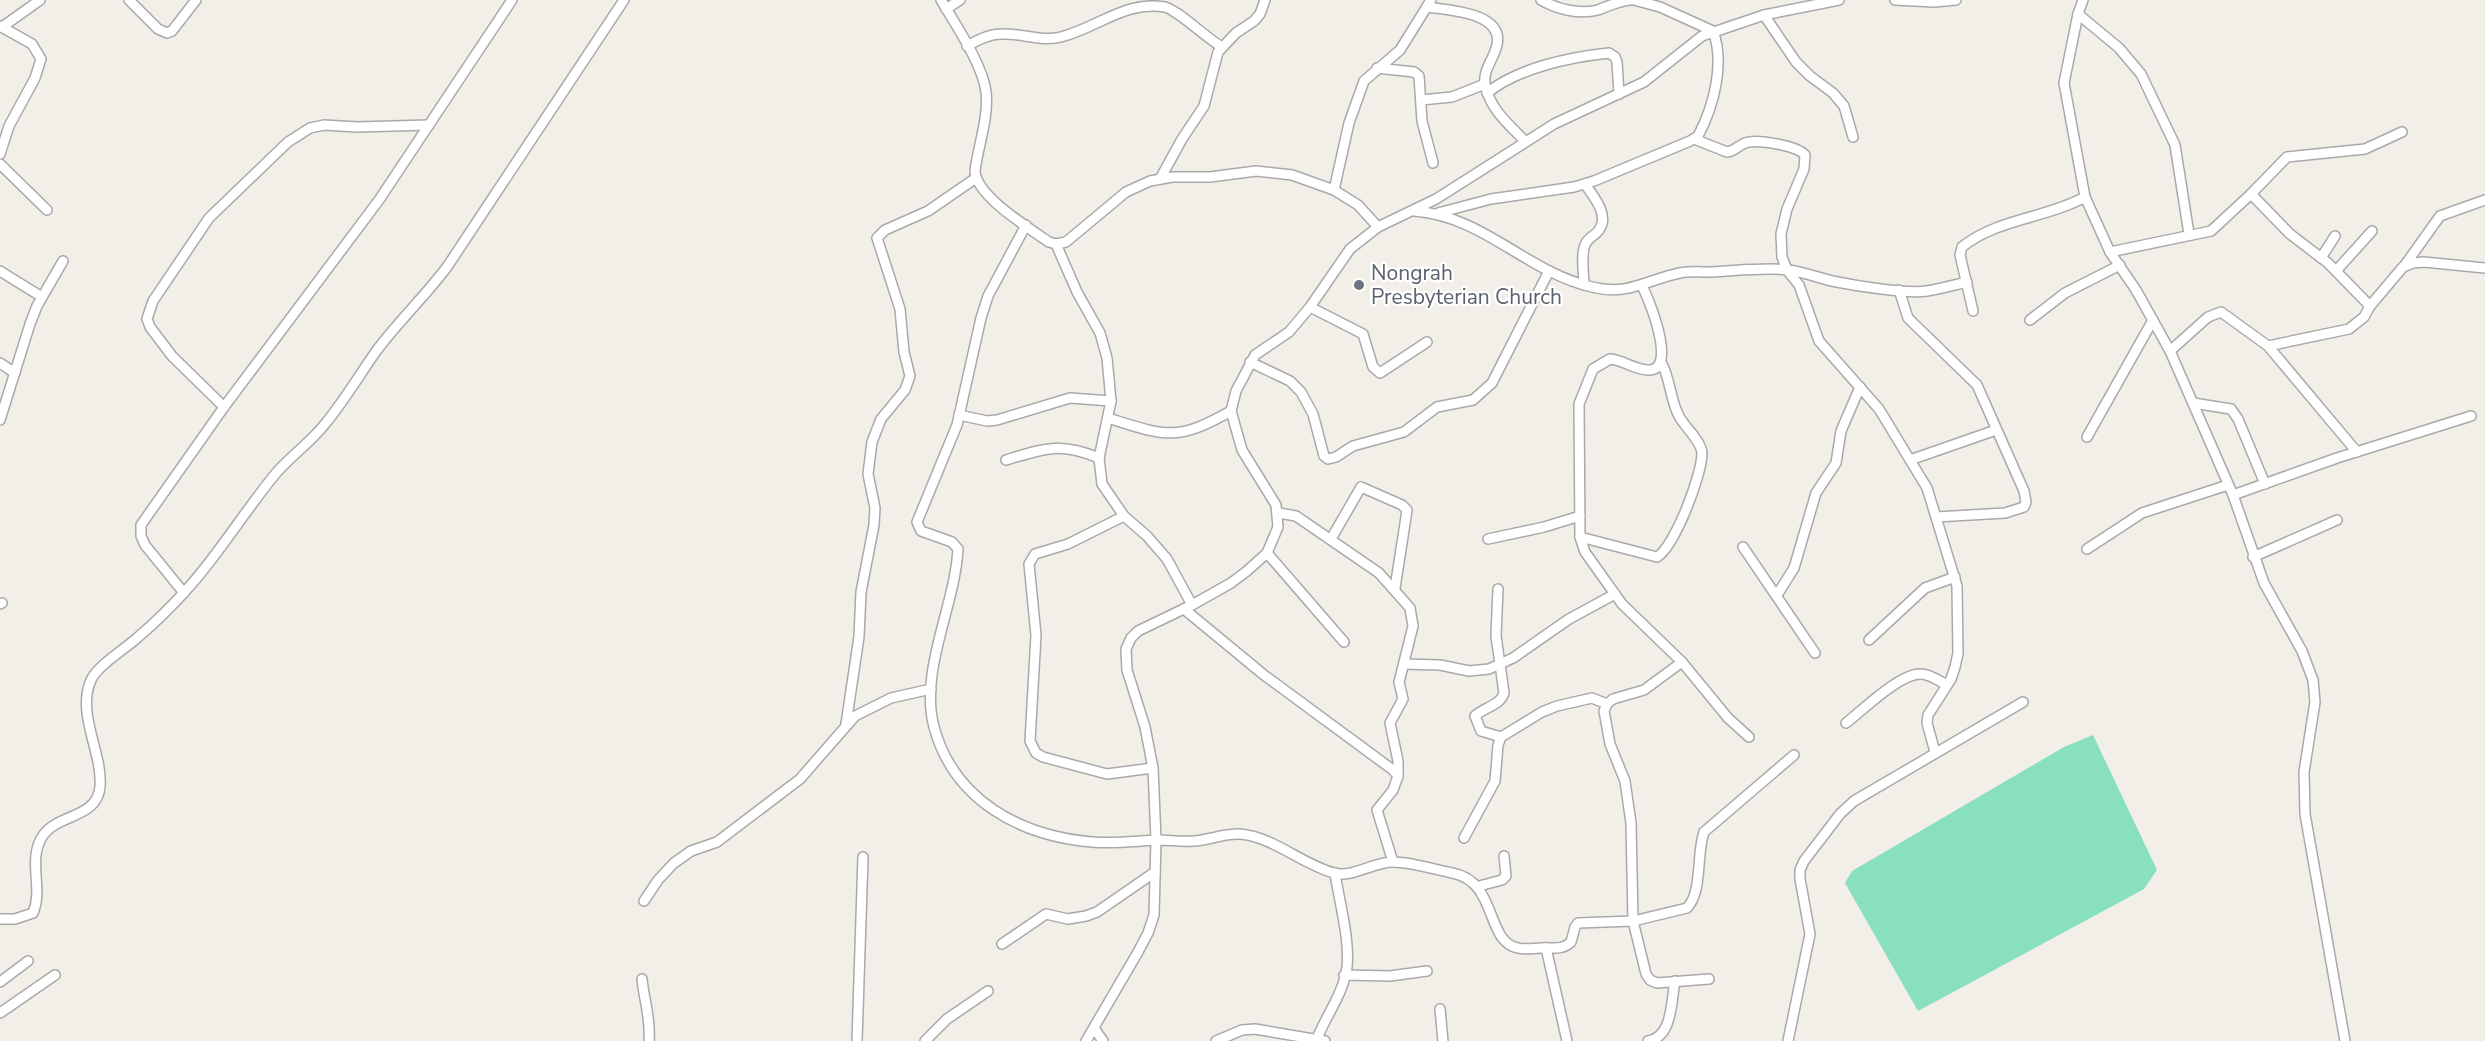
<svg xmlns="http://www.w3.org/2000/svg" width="2485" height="1041" font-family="'Nunito Sans',sans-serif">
  <rect width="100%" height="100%" fill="#f2efe9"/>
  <path fill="#88e0be" d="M2093 735 2157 870 2144 889 1918 1011 1845 883 1852 871 2064 747Z"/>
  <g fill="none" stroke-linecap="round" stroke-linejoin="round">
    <g stroke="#a9a9a9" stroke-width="12">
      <g id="street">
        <path d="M129 0 158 29 167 33 172 31 196 0"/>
        <path d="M941 0C955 24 983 65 986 92 989 117 978 146 975 171 976 196 1029 228 1049 242L1056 244 1066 242 1126 192 1150 181 1172 177H1210L1256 171 1292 175 1334 190 1358 205 1378 227"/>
        <path d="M1541 0C1557 9 1579 15 1598 10 1609 6 1618 1 1630 0"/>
        <path d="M1895 0 1934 2 1956 0"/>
        <path d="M2083 0 2078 14 2064 83 2085 197 2110 252 2136 290 2170 351 2233 495 2264 583 2302 651 2313 680 2315 702 2304 772 2305 814 2345 1041"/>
        <path d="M1427 7C1447 10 1504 12 1497 45 1494 59 1483 69 1485 84 1489 108 1509 125 1525 141"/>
        <path d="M946 9 960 0"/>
        <path d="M2078 14 2119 48 2141 74 2175 145 2189 234"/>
        <path d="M1764 15 1796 62 1810 76 1833 93 1844 106 1853 137"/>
        <path d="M0 26 32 44 41 59 35 78 9 126 0 154"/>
        <path d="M2 27 40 0"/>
        <path d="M967 46C978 40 989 34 1002 34 1021 33 1042 42 1061 37 1097 28 1126 0 1165 7 1179 11 1206 38 1222 47"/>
        <path d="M1377 68 1414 72 1419 76 1422 121 1433 163"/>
        <path d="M1487 93C1518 68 1570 57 1609 53L1615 57 1617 62 1619 94"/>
        <path d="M1421 100 1452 97 1485 84"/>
        <path d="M1694 139 1727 152C1736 151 1740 143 1749 142 1761 140 1798 146 1805 155L1804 169 1787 209 1781 234 1782 257 1787 270 1799 285 1819 341 1879 409 1927 488 1957 586 1958 653 1955 667 1951 679 1928 715 1927 723 1935 752"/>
        <path d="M0 164 47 210"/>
        <path d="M1160 179 1182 139 1204 106 1218 52 1236 33 1254 21 1260 14 1265 0"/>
        <path d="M1334 190 1349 123 1364 81 1400 50 1431 0"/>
        <path d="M2251 194 2290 234 2328 263 2370 306"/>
        <path d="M1414 211C1484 216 1526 272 1592 287 1628 296 1646 280 1680 273 1690 271 1701 272 1711 272 1736 271 1764 267 1788 270 1805 272 1821 279 1837 282 1857 286 1907 294 1927 291 1940 289 1954 285 1967 282"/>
        <path d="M1438 213 1491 199 1574 187 1594 181 1690 141 1698 136C1714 106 1725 63 1713 31L1660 7 1634 0"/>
        <path d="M1026 225 988 296 981 318 957 425 917 522 921 531 952 542 958 549C955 606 919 671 934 727 954 801 1021 836 1092 842 1114 844 1135 841 1157 840 1169 840 1182 842 1194 841 1209 840 1225 833 1240 834 1274 837 1301 864 1334 873 1353 878 1373 862 1393 862 1411 862 1433 869 1452 873 1498 881 1485 942 1518 948 1525 950 1534 948 1541 948 1553 947 1561 951 1571 942L1575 927 1578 923 1633 921 1687 908C1703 891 1696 854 1704 832L1794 755"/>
        <path d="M1056 244 1077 292 1100 333 1107 358 1111 401 1099 458 1102 484 1124 516 1147 536 1167 559 1192 605"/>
        <path d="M2110 252 2211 231 2251 194 2287 157 2365 149 2402 132"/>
        <path d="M2321 258 2335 236"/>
        <path d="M2405 265 2440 216 2485 200"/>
        <path d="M0 271 42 297"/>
        <path d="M2336 271 2372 231"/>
        <path d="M1584 285C1584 273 1580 253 1586 243 1589 237 1596 235 1599 230 1610 215 1593 196 1585 184"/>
        <path d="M1642 286C1649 299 1677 368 1650 370 1636 371 1624 360 1610 359L1593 369 1579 404 1580 537 1585 552 1622 604 1682 662 1728 718 1749 737"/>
        <path d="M1899 290 1908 318 1977 385 2024 491 2026 502 2024 507 2005 513 1936 517"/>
        <path d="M1310 307 1363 334 1373 367 1380 373 1427 342"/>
        <path d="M1973 311 1960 255 1962 247C1996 219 2047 218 2085 197"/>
        <path d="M2030 320 2065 293 2120 265"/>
        <path d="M2268 346 2349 329 2364 317 2370 306 2403 267 2413 263 2424 262 2485 268"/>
        <path d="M2170 351 2208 317 2221 312 2268 346 2357 452"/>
        <path d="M1250 362 1290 381 1301 392 1313 414 1324 456 1328 459 1336 457 1353 446 1404 432 1437 407 1473 400 1492 383 1549 271"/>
        <path d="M0 363 15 373"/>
        <path d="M2193 403 2231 409 2238 419 2265 484"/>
        <path d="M224 407 172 356 150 327 147 319 153 301 209 218 288 142 310 128 324 125 357 127 429 125"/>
        <path d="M959 415 987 421 997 420 1070 398 1111 401"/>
        <path d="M1108 418C1166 436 1176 442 1231 411"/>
        <path d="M0 420 30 324 37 306 63 261"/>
        <path d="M2087 437 2153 320"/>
        <path d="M1006 460C1045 448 1060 442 1099 458"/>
        <path d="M1910 460 1996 430"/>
        <path d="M2233 495 2337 458 2471 416"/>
        <path d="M1279 513 1296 516 1379 573 1410 608 1413 626 1399 682 1403 699 1390 723 1398 761V776"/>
        <path d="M1124 516 1068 544 1035 554 1029 564 1036 635 1030 741 1036 753 1043 757 1107 774 1153 768"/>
        <path d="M1580 537 1657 557C1675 546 1702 475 1702 453 1701 441 1686 428 1680 418 1670 402 1671 379 1661 362"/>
        <path d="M1331 539 1361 487 1402 505 1407 510 1406 517 1395 588"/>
        <path d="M1488 539 1544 527 1580 516"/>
        <path d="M1743 547 1815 653"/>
        <path d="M2087 549 2142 513 2228 485"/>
        <path d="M1267 553 1344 642"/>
        <path d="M2253 557 2337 520"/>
        <path d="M1498 589 1496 636 1504 693C1500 706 1484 707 1475 716L1481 731 1501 737"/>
        <path d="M184 593 145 545 141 536V525L224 407 379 200 512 0"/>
        <path d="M1777 595 1794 568 1816 493 1836 463 1841 431 1860 387"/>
        <path d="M0 604 2 603"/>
        <path d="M1184 609 1264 675 1393 770 1398 776 1393 790 1377 810 1393 862"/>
        <path d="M1869 640 1925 588 1955 577"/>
        <path d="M1682 662 1644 690 1613 699 1607 704 1604 711 1610 744 1625 781 1631 823 1633 921 1646 974 1650 980 1657 983 1709 979"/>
        <path d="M1404 664 1440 665 1469 671 1489 669 1513 658 1569 619 1615 594"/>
        <path d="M1846 723C1863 710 1900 673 1921 674 1930 674 1939 681 1947 685"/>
        <path d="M846 724 859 637 861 592 874 525 875 508 868 474 872 442 881 419 905 390 910 376 904 352 900 309 877 238 885 230 928 211 976 178"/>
        <path d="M1464 838 1495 781 1498 745 1501 737 1542 712 1557 706 1592 698 1607 704"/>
        <path d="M1479 886 1502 880 1506 876 1504 856"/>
        <path d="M644 901 658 880 674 863 691 851 717 842 800 779 855 716 891 698 931 689"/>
        <path d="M0 919H15L33 913C44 888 26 858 44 834 59 814 97 818 100 787 103 753 76 714 91 680 98 665 125 649 137 638 156 622 173 605 189 587 221 551 246 509 277 472 292 455 311 442 325 424 344 401 360 374 377 350 399 321 425 296 447 267L624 0"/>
        <path d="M1002 944 1046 914 1068 919 1086 916 1097 912 1155 872"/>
        <path d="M1546 948 1567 1041"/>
        <path d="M1344 975 1390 976 1427 971"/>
        <path d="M642 979C644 1000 651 1019 649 1041"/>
        <path d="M0 982 28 961"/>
        <path d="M1440 1009 1443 1041"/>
        <path d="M0 1013 55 975"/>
        <path d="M1094 1028 1103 1041"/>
        <path d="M857 1041 863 857"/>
        <path d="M925 1041 947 1019 988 991"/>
        <path d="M1086 1041 1138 952 1148 933 1154 915 1156 840 1153 768 1145 727 1127 670 1126 649 1131 638 1138 631 1192 605 1231 583 1247 571 1267 553 1278 527 1276 505 1242 450 1231 411 1236 391 1255 355 1289 332 1310 307 1350 249 1378 227 1436 199 1554 124 1644 82 1702 36 1764 15 1839 0"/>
        <path d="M1216 1041 1242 1030 1255 1029 1325 1041"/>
        <path d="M1316 1041C1325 1017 1344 993 1347 967 1350 939 1339 901 1335 873"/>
        <path d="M1648 1041C1673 1037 1671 1001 1675 981"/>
        <path d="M1788 1041 1810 934 1800 879V870L1804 861 1840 814 1854 801 2023 702"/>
      </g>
    </g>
    <use href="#street" stroke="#fff" stroke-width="9"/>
  </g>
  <circle fill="#6b7280" stroke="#fff" stroke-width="2" cx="1359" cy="285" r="6"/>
  <g text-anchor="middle" stroke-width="4.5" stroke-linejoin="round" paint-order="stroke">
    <g font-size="21" fill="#5b616d" stroke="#fff" text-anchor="start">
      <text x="1371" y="280">Nongrah<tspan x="1371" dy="24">Presbyterian Church</tspan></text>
    </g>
  </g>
</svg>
